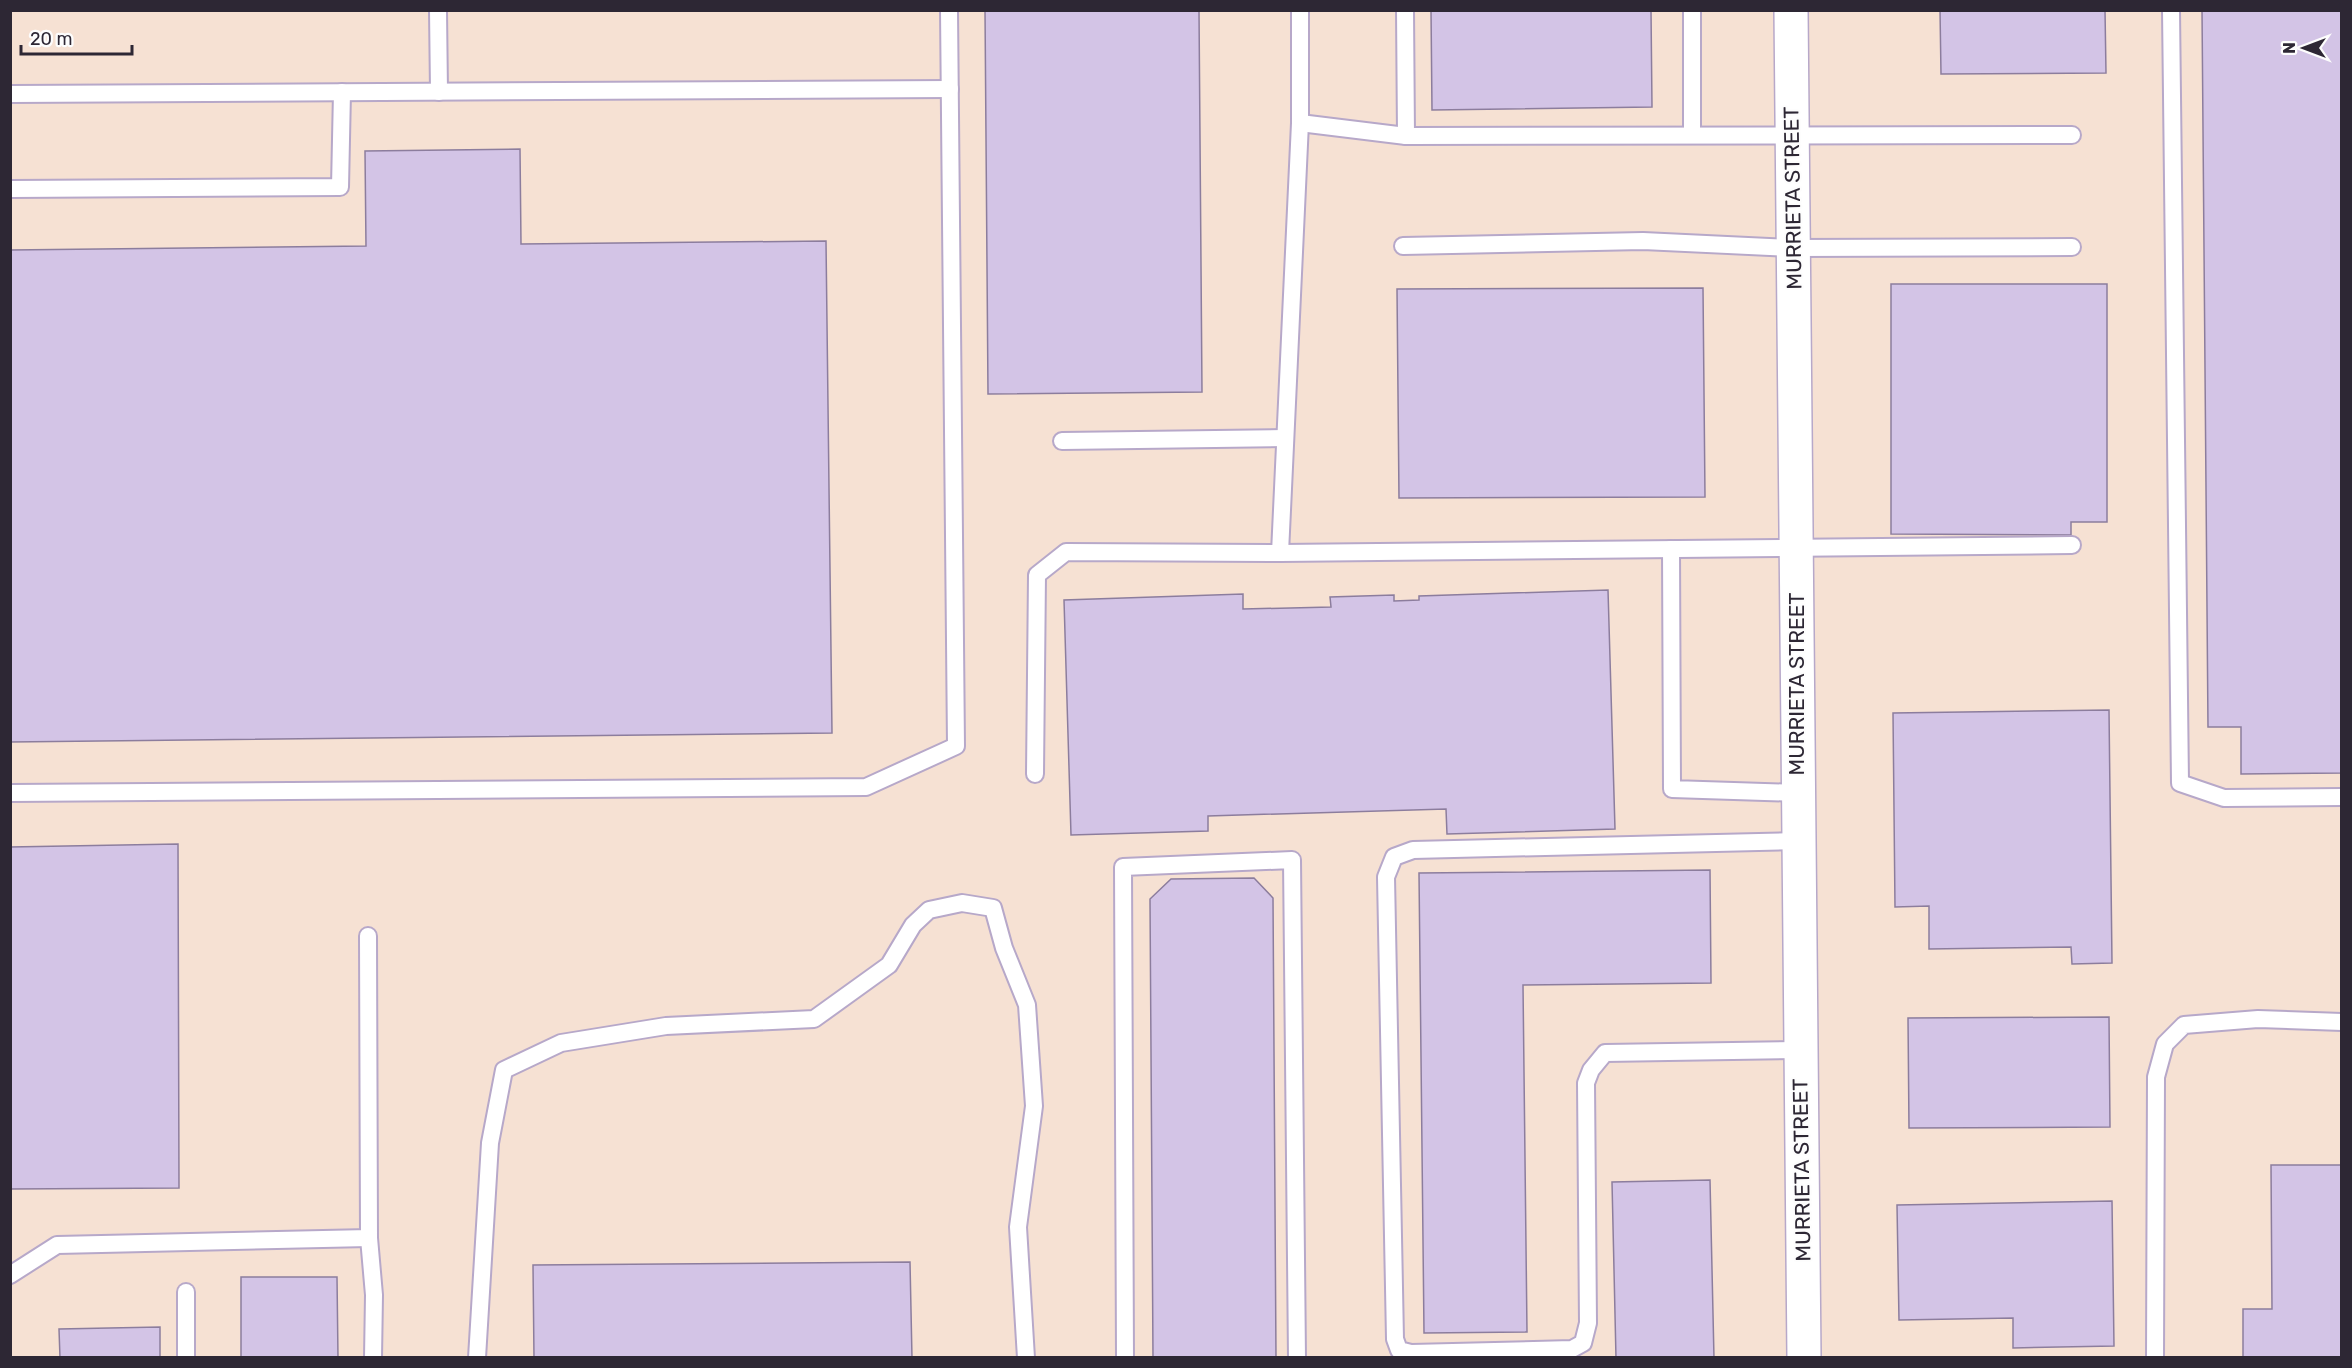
<svg xmlns="http://www.w3.org/2000/svg" width="2352" height="1368" font-family="Rubik,sans-serif">
  <rect width="100%" height="100%" fill="#f3edfb"/>
  <rect fill="#f6e1d3" x="11" y="11" width="2330" height="1346"/>
  <g fill="#d3c4e6" stroke="#8c7d9d" stroke-width="1.5">
    <path d="M985 10H1199L1202 392 988 394Z"/>
    <path d="M1431 10H1651L1652 107 1432 110Z"/>
    <path d="M1940 10H2105L2106 73 1941 74Z"/>
    <path d="M2202 10H2342V773L2241 774V727H2208Z"/>
    <path d="M520 149 521 244 826 241 832 733 10 742V250L366 246 365 151Z"/>
    <path d="M1891 284H2107V522H2071V535L1891 534Z"/>
    <path d="M1703 288 1705 497 1399 498 1397 289Z"/>
    <path d="M1608 590 1615 829 1447 834 1446 809 1208 816V831L1071 835 1064 600 1243 594V609L1331 607 1330 597 1394 595V601L1419 600V596Z"/>
    <path d="M2109 710 2112 963 2072 964 2071 947 1929 949V906L1895 907 1893 713Z"/>
    <path d="M178 844 179 1188 10 1189V847Z"/>
    <path d="M1710 870 1711 983 1523 985 1527 1332 1424 1333 1419 873Z"/>
    <path d="M1254 878 1273 898 1276 1358H1153L1150 899 1171 879Z"/>
    <path d="M2109 1017 2110 1127 1909 1128 1908 1018Z"/>
    <path d="M2271 1165H2342V1358H2243V1309H2272Z"/>
    <path d="M1710 1180 1714 1358H1616L1612 1182Z"/>
    <path d="M2112 1201 2114 1346 2013 1348V1318L1899 1320 1897 1205Z"/>
    <path d="M910 1262 912 1358H534L533 1265Z"/>
    <path d="M241 1277H337L338 1358H241Z"/>
    <path d="M160 1327V1358H60L59 1329Z"/>
  </g>
  <g fill="none" stroke-linecap="round" stroke-linejoin="round">
    <g stroke="#b7a8c9" stroke-width="20">
      <g id="lane">
        <path d="M438 10 439 92"/>
        <path d="M1300 10V123L1280 553 2072 545"/>
        <path d="M1405 10 1406 136"/>
        <path d="M1692 10V135"/>
        <path d="M2171 10 2180 783 2224 798 2342 797"/>
        <path d="M10 94 950 89"/>
        <path d="M1300 123 1406 136 2072 135"/>
        <path d="M10 189 340 187 342 92"/>
        <path d="M1403 246 1643 241 1793 248 2072 247"/>
        <path d="M1062 441 1285 438"/>
        <path d="M1671 549 1672 789 1798 793"/>
        <path d="M1035 774 1037 575 1066 552 1280 553"/>
        <path d="M10 793 866 787 956 746 949 10"/>
        <path d="M1799 841 1413 850 1394 857 1386 877 1395 1339 1399 1350 1411 1353 1572 1349 1583 1343 1588 1323 1586 1083 1591 1070 1605 1053 1801 1050"/>
        <path d="M369 1238 374 1295 373 1358"/>
        <path d="M10 1275 57 1245 369 1238 368 936"/>
        <path d="M186 1292V1358"/>
        <path d="M477 1358 490 1143 504 1070 561 1043 666 1026 814 1019 889 965 913 925 929 910 962 903 993 908 1004 948 1027 1005 1034 1106 1018 1227 1026 1358"/>
        <path d="M1125 1358 1123 867 1292 860 1297 1358"/>
        <path d="M2155 1358 2156 1077 2165 1044 2184 1025 2258 1019 2342 1022"/>
      </g>
    </g>
    <g stroke="#b7a8c9" stroke-width="36">
      <path id="street" d="M1791 10 1804 1358"/>
    </g>
    <use href="#lane" stroke="#fff" stroke-width="16"/>
    <use href="#street" stroke="#fff" stroke-width="33"/>
  </g>
  <g text-anchor="middle" stroke-width="4.5" stroke-linejoin="round" paint-order="stroke">
    <g font-size="21" fill="#2d2734" stroke="#fdfdfd">
      <text transform="translate(1793 198) rotate(-91)" y="7">MURRIETA STREET</text>
      <text transform="translate(1797 684) rotate(-90)" y="7">MURRIETA STREET</text>
      <text transform="translate(1802 1170) rotate(-91)" y="7">MURRIETA STREET</text>
    </g>
  </g>
  <rect width="2352" height="1368" fill="none" stroke="#2d2734" stroke-width="24"/>
  <g transform="translate(2304 48) rotate(270)" stroke="#fdfdfd" stroke-width="4.5" paint-order="stroke">
  <path d="M0-4.5L10 22L0 15L-10 22Z" fill="#2d2734"/>
  <text y="-9" font-size="16" font-weight="bold" text-anchor="middle" fill="#2d2734">N</text>
  </g>
  <path d="M21 45v9h111v-9" fill="none" stroke="#2d2734" stroke-width="3"/>
  <text x="30" y="45" font-size="18" fill="#2d2734" stroke="#fdfdfd" stroke-width="4.5" paint-order="stroke">20 m</text>
</svg>
